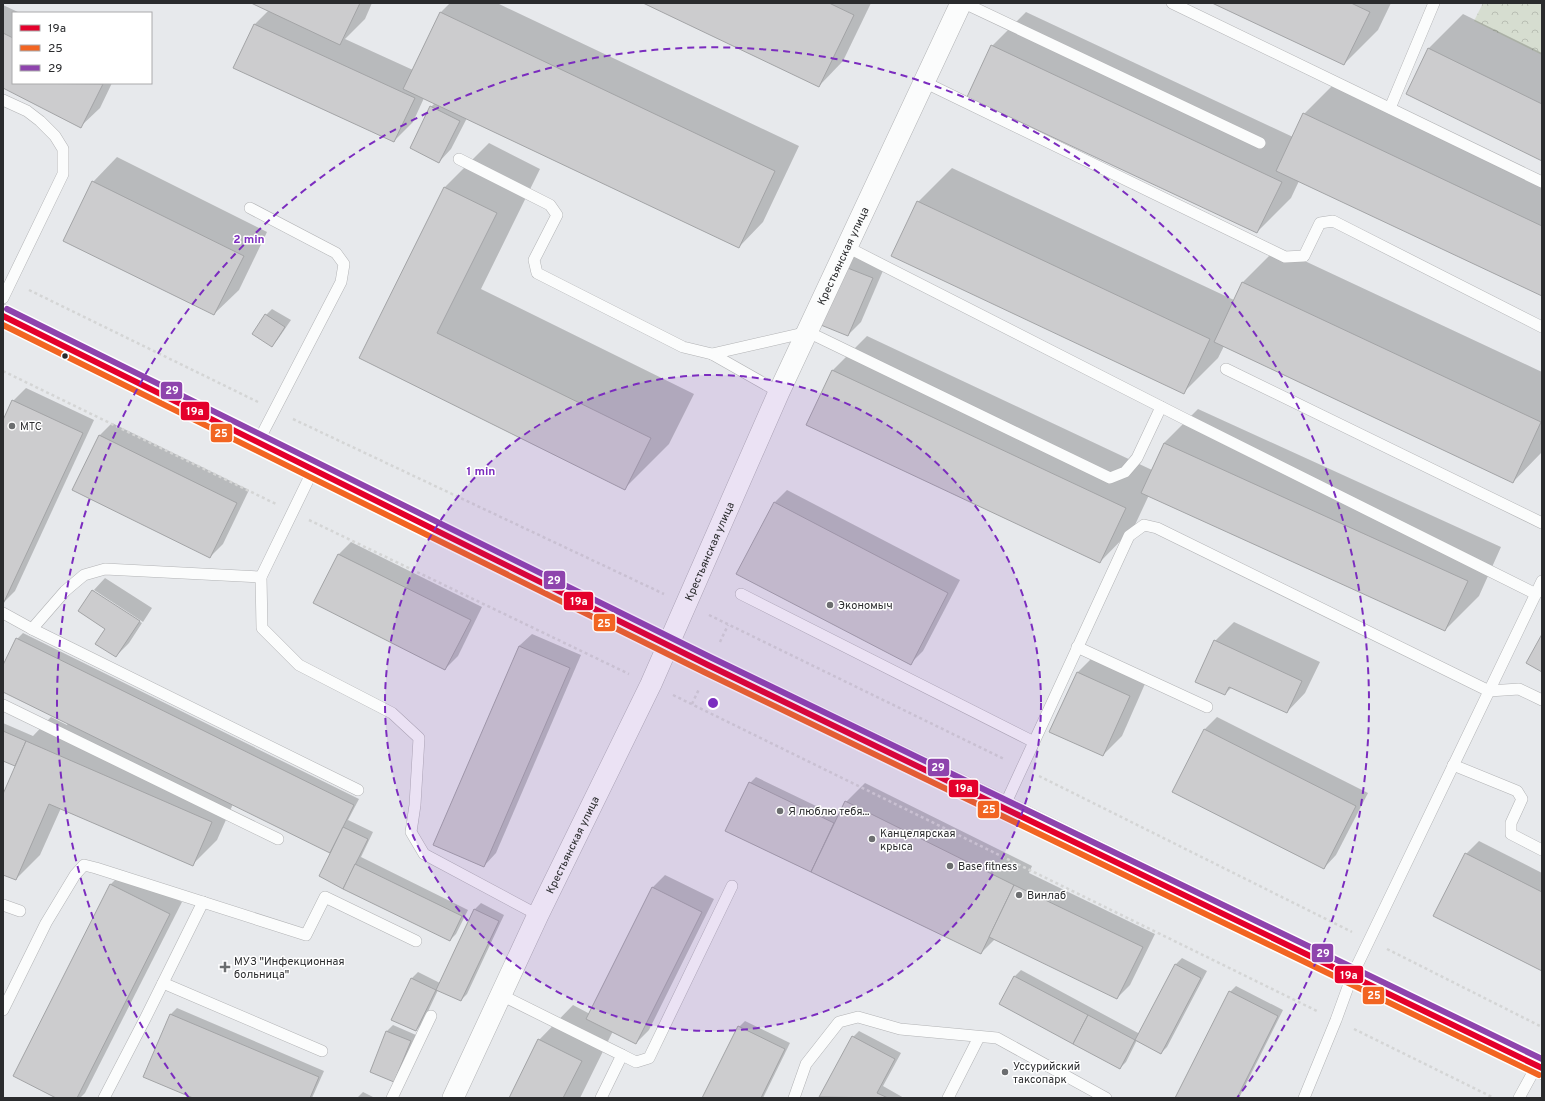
<svg xmlns="http://www.w3.org/2000/svg" width="1545" height="1101" font-family="Overpass,sans-serif">
  <defs>
    <pattern id="park-crowns" width="20" height="18" patternUnits="userSpaceOnUse"><rect width="20" height="18" fill="#d6ddd0"/><path d="M2 6a3 3 0 1 1 6 0M12 15a3 3 0 1 1 6 0" fill="none" stroke="#b8beb3"/></pattern>
  </defs>
  <rect width="100%" height="100%" fill="#e7e9ec"/>
  <path fill="url(#park-crowns)" d="M1483 3H1542V55L1474 21Z"/>
  <g fill="#0003">
    <path d="M253 3H372L365 19 345 39 413 70 441 12 450 3H497L799 146 763 222 739 247 467 118 451 149 439 162 431 107 435 103 424 98 413 122 394 141 254 25 269 10Z"/>
    <path d="M645 3H871L843 61 819 86Z"/>
    <path d="M1215 3H1391L1378 30 1344 64Z"/>
    <path d="M3 5 20 13H13V83H112L100 108 81 126 3 87Z"/>
    <path d="M1026 12 1293 137 1304 114 1338 80 1542 176V295L1299 181 1291 198 1257 232 992 46Z"/>
    <path d="M1463 14 1542 53V160L1407 93 1429 48Z"/>
    <path d="M489 143 540 169 481 289 694 394 669 444 625 488 361 358 445 187Z"/>
    <path d="M117 157 267 232 239 290 214 314 93 182Z"/>
    <path d="M952 168 1234 300 1243 282 1277 248 1542 372V452L1513 482 1224 346 1218 358 1184 392 918 202Z"/>
    <path d="M854 253 885 266 861 322 848 335 817 322Z"/>
    <path d="M272 309 291 320 278 339 272 346 254 334 266 315Z"/>
    <path d="M867 336 1152 470 1164 443 1198 409 1501 547 1479 596 1445 630 1149 495 1134 527 1100 562 808 424 833 370Z"/>
    <path d="M26 388 94 420 15 591 3 603V422L13 401Z"/>
    <path d="M112 423 249 490 223 544 210 557 99 436Z"/>
    <path d="M787 490 960 580 923 651 910 664 775 502Z"/>
    <path d="M351 542 482 607 458 656 445 669 314 603 339 554Z"/>
    <path d="M105 578 152 608 143 622 94 590V593L142 623 129 643 116 656 93 591Z"/>
    <path d="M1234 622 1320 662 1305 693 1287 712 1232 687 1225 694 1215 641Z"/>
    <path d="M23 633 359 799 348 820 373 832 361 857 468 910 456 934 450 940 331 853 233 804 217 840 192 865 61 808 40 855 16 879 3 874V797L16 766 3 760V723L33 736 51 717 67 725 68 723 3 691V667L17 639Z"/>
    <path d="M532 634 581 655 496 853 484 866 519 646Z"/>
    <path d="M1096 654 1148 677 1122 736 1103 755 1077 673Z"/>
    <path d="M1217 717 1368 793 1336 855 1324 868 1173 791 1205 729Z"/>
    <path d="M756 777 839 817 846 802 865 783 1032 866 1029 873 1155 934 1130 985 1117 998 995 939 981 953 726 831 750 783Z"/>
    <path d="M1479 841 1542 873V970L1466 854Z"/>
    <path d="M123 872 182 902 85 1093 80 1098H58L111 884Z"/>
    <path d="M665 875 714 899 649 1030 636 1043 613 1031 580 1098H510L539 1040 573 1005 590 1014 653 887Z"/>
    <path d="M481 903 504 915 467 994 461 1000 438 990 422 1024 416 1030 393 1019 412 978 418 972 440 983 474 910Z"/>
    <path d="M1182 958 1207 971 1167 1047 1161 1053 1137 1040 1126 1062 1120 1068 1015 976 1021 970 1140 1034 1176 964Z"/>
    <path d="M1236 986 1283 1010 1239 1098H1176L1230 992Z"/>
    <path d="M177 1008 324 1071 312 1098H196L144 1076 171 1014Z"/>
    <path d="M745 1021 790 1043 763 1098H703L739 1027Z"/>
    <path d="M393 1025 416 1035 400 1074 394 1080 371 1071 387 1031Z"/>
    <path d="M859 1031 901 1053 883 1086 904 1098 821 1097 853 1037Z"/>
    <path d="M363 1092 375 1098H357Z"/>
  </g>
  <g fill="#ccccce" stroke="#a3a4a6">
    <path d="M251 3H360L340 45Z"/>
    <path d="M643 3H829L854 15 819 87Z"/>
    <path d="M1212 3H1351L1370 12 1344 65Z"/>
    <path d="M440 12 775 171 739 248 403 89Z"/>
    <path d="M254 24 415 98 394 142 233 68Z"/>
    <path d="M3 33 13 38V83L103 84 81 128 3 88Z"/>
    <path d="M991 45 1282 182 1257 233 967 97Z"/>
    <path d="M1428 48 1542 104V161L1406 94Z"/>
    <path d="M430 106 460 121 439 163 410 148Z"/>
    <path d="M1303 113 1542 226V296L1276 171Z"/>
    <path d="M92 181 244 256 214 315 63 241Z"/>
    <path d="M444 187 497 213 437 333 651 438 625 490 359 358Z"/>
    <path d="M917 201 1210 339 1184 394 891 256Z"/>
    <path d="M840 265 873 278 848 336 816 323Z"/>
    <path d="M1242 282 1541 422 1513 483 1214 342Z"/>
    <path d="M265 314 285 327 272 347 252 334Z"/>
    <path d="M832 370 1126 508 1100 563 806 425Z"/>
    <path d="M12 400 83 433 3 604V420Z"/>
    <path d="M99 435 237 503 210 558 72 490Z"/>
    <path d="M1164 443 1468 581 1445 631 1141 493Z"/>
    <path d="M774 502 948 593 911 665 736 574Z"/>
    <path d="M338 554 471 620 445 670 313 603Z"/>
    <path d="M92 590 140 621 116 657 95 644 105 629 78 611Z"/>
    <path d="M1542 634V672L1526 663Z"/>
    <path d="M16 638 354 805 330 853 3 692V665Z"/>
    <path d="M1214 640 1302 681 1287 713 1229 687 1225 695 1195 682Z"/>
    <path d="M519 646 570 668 484 867 433 845Z"/>
    <path d="M1077 672 1130 696 1103 756 1049 732Z"/>
    <path d="M1204 729 1356 806 1324 869 1172 792Z"/>
    <path d="M3 731 26 741 15 766 3 761Z"/>
    <path d="M26 741 212 822 193 866 49 804 16 880 3 875V794Z"/>
    <path d="M749 782 834 823 811 872 725 831Z"/>
    <path d="M845 801 1014 885 981 954 811 872Z"/>
    <path d="M343 827 368 839 343 889 319 876Z"/>
    <path d="M1465 853 1542 892V971L1433 916Z"/>
    <path d="M355 864 462 916 450 941 343 889Z"/>
    <path d="M110 884 170 914 77 1098H56L13 1076Z"/>
    <path d="M1014 885 1143 947 1117 999 989 937Z"/>
    <path d="M652 887 702 912 636 1044 586 1019Z"/>
    <path d="M474 909 499 921 461 1001 436 990Z"/>
    <path d="M1175 964 1201 978 1161 1054 1135 1040Z"/>
    <path d="M1014 976 1088 1015 1073 1044 999 1004Z"/>
    <path d="M411 978 436 990 416 1031 391 1020Z"/>
    <path d="M1229 991 1278 1016 1237 1098H1175Z"/>
    <path d="M170 1014 319 1077 310 1098H193L143 1077Z"/>
    <path d="M1088 1015 1135 1040 1120 1069 1073 1044Z"/>
    <path d="M738 1026 785 1049 761 1098H702Z"/>
    <path d="M386 1031 411 1041 394 1082 370 1072Z"/>
    <path d="M852 1036 895 1059 877 1093 888 1098 819 1097Z"/>
    <path d="M538 1039 582 1061 563 1098H509Z"/>
  </g>
  <g fill="none" stroke-linecap="round" stroke-linejoin="round">
    <g stroke="#b2b3b5" stroke-width="12">
      <g id="service">
        <path d="M964 3 1260 143"/>
        <path d="M1172 3 1542 182"/>
        <path d="M924 82 1285 257 1304 256 1320 223 1333 221 1542 327"/>
        <path d="M3 100 27 111 40 121 55 136 63 149V174L3 298"/>
        <path d="M1390 108 1434 3"/>
        <path d="M459 159 550 205 557 215 534 260 537 273 683 347 712 354 779 392"/>
        <path d="M250 208 336 253 344 264 341 282 258 442"/>
        <path d="M847 247 1181 417 1536 594"/>
        <path d="M712 354 808 332 1110 478 1125 472 1137 458 1161 407"/>
        <path d="M1226 369 1542 523"/>
        <path d="M313 470 261 577 262 628 299 665 392 713 419 738 415 805 411 832 424 854 538 915"/>
        <path d="M741 594 1034 742"/>
        <path d="M3 613 32 629 358 790"/>
        <path d="M32 629 65 591 84 575 105 569 261 577"/>
        <path d="M1077 647 1207 707"/>
        <path d="M3 705 278 839"/>
        <path d="M1453 765 1517 791 1522 799 1511 823V834L1542 850"/>
        <path d="M1004 807 1129 536 1144 525 1157 528 1489 691 1519 689 1542 700"/>
        <path d="M3 905 20 911"/>
        <path d="M163 983 322 1051"/>
        <path d="M501 995 622 1055 601 1098"/>
        <path d="M3 1010 46 923 75 875 84 865 96 868 306 935 325 897 416 941"/>
        <path d="M622 1055 636 1062 649 1058 732 886"/>
        <path d="M104 1098 145 1019 203 902"/>
        <path d="M392 1098 431 1016"/>
        <path d="M794 1098 806 1064 839 1022 858 1017 900 1029 997 1038 1106 1098"/>
        <path d="M948 1098 979 1037"/>
        <path d="M1304 1098 1336 1020 1352 976 1542 581"/>
        <path d="M1519 1098 1537 1065"/>
      </g>
    </g>
    <g stroke="#b2b3b5" stroke-width="22">
      <g id="minor">
        <path id="s1" d="M453 1098 538 915 651 684 779 392 961 3"/>
      </g>
    </g>
    <g stroke="#c4c5c6" stroke-width="24">
      <path id="trunk" d="M3 316 708 665 1004 807 1542 1068"/>
    </g>
    <g stroke="#d4d5d5" stroke-width="2.5" stroke-dasharray="3 3" stroke-linecap="butt">
      <path d="M29 290 258 402"/>
      <path d="M3 371 276 504"/>
      <path d="M293 419 664 594"/>
      <path d="M309 520 629 674"/>
      <path d="M709 615 1004 759"/>
      <path d="M720 642 728 625"/>
      <path d="M673 695 1319 1012"/>
      <path d="M692 704 699 689"/>
      <path d="M1039 776 1352 932"/>
      <path d="M1387 949 1542 1027"/>
      <path d="M1354 1029 1494 1098"/>
    </g>
    <use href="#service" stroke="#fbfcfc" stroke-width="11"/>
    <use href="#minor" stroke="#fbfcfc" stroke-width="21"/>
    <use href="#trunk" stroke="#d7e6e9" stroke-width="22"/>
    <g stroke="#fff" stroke-width="9">
      <path id="bus-1" d="M3 316 708 665 1542 1068"/>
    </g>
    <g stroke="#fff" stroke-width="9">
      <path id="bus-2" d="M3 325 704 672 1539 1075"/>
    </g>
    <g stroke="#fff" stroke-width="9">
      <path id="bus-3" d="M7 309 712 658 1542 1059"/>
    </g>
    <use href="#bus-1" stroke="#e4002b" stroke-width="6"/>
    <use href="#bus-2" stroke="#f26522" stroke-width="6"/>
    <use href="#bus-3" stroke="#8e44ad" stroke-width="6"/>
  </g>
  <circle cx="713" cy="703" r="328" fill="#7b2cbf" fill-opacity=".12"/>
  <g fill="none" stroke="#7b2cbf" stroke-width="2" stroke-dasharray="7 5">
    <circle cx="713" cy="703" r="328"/>
    <path d="M189 1098A656 656 0 1 1 1237 1098"/>
  </g>
  <circle fill="#2a2b2d" stroke="#fff" stroke-width="1.5" cx="65" cy="356" r="3.5"/>
  <g fill="#6c6e70" stroke="#fff" stroke-width="1.5">
    <circle cx="12" cy="426" r="4"/>
    <circle cx="830" cy="605" r="4"/>
    <circle cx="780" cy="811" r="4"/>
    <circle cx="872" cy="839" r="4"/>
    <circle cx="950" cy="866" r="4"/>
    <circle cx="1019" cy="895" r="4"/>
    <path d="M223 961h4v4h4v4h-4v4h-4v-4h-4v-4h4z"/>
    <circle cx="1005" cy="1072" r="4"/>
  </g>
  <g text-anchor="middle" stroke-width="3" stroke-linejoin="round" paint-order="stroke">
    <g font-size="11" fill="#2a2b2d" stroke="#fff">
      <text dy="4" stroke="none"><textPath href="#s1" startOffset="928">Крестьянская улица</textPath></text>
      <text dy="4" stroke="none"><textPath href="#s1" startOffset="604">Крестьянская улица</textPath></text>
      <text dy="4" stroke="none"><textPath href="#s1" startOffset="280">Крестьянская улица</textPath></text>
    </g>
    <g font-size="11" fill="#2a2b2d" stroke="#fff" text-anchor="start">
      <text x="20" y="430">МТС</text>
      <text x="838" y="609">Экономыч</text>
      <text x="788" y="815">Я люблю тебя...</text>
      <text x="880" y="837">Канцелярская<tspan x="880" dy="13">крыса</tspan></text>
      <text x="958" y="870">Base fitness</text>
      <text x="1027" y="899">Винлаб</text>
      <text x="234" y="965">МУЗ "Инфекционная<tspan x="234" dy="13">больница"</tspan></text>
      <text x="1013" y="1070">Уссурийский<tspan x="1013" dy="13">таксопарк</tspan></text>
    </g>
  </g>
  <circle cx="713" cy="703" r="6" fill="#7b2cbf" stroke="#fff" stroke-width="2"/>
  <g font-size="12" text-anchor="middle" font-weight="bold" fill="#7b2cbf" stroke="#fff" stroke-width="3" stroke-linejoin="round" paint-order="stroke">
    <text x="249" y="243">2 min</text>
    <text x="481" y="475">1 min</text>
  </g>
  <g stroke="#fff" stroke-width="1.5">
    <rect x="160" y="381" width="23" height="19" rx="4" fill="#8e44ad"/>
    <rect x="180" y="401" width="30" height="20" rx="4" fill="#e4002b"/>
    <rect x="210" y="423" width="23" height="20" rx="4" fill="#f26522"/>
    <rect x="543" y="570" width="23" height="20" rx="4" fill="#8e44ad"/>
    <rect x="563" y="591" width="31" height="20" rx="4" fill="#e4002b"/>
    <rect x="593" y="613" width="23" height="19" rx="4" fill="#f26522"/>
    <rect x="927" y="758" width="23" height="19" rx="4" fill="#8e44ad"/>
    <rect x="948" y="779" width="31" height="19" rx="4" fill="#e4002b"/>
    <rect x="977" y="800" width="23" height="19" rx="4" fill="#f26522"/>
    <rect x="1311" y="943" width="23" height="20" rx="4" fill="#8e44ad"/>
    <rect x="1334" y="965" width="30" height="19" rx="4" fill="#e4002b"/>
    <rect x="1362" y="986" width="23" height="19" rx="4" fill="#f26522"/>
  </g>
  <g font-size="11" text-anchor="middle" font-weight="bold" fill="#fff">
    <text x="172" y="394">29</text>
    <text x="195" y="415">19а</text>
    <text x="221" y="437">25</text>
    <text x="554" y="584">29</text>
    <text x="579" y="605">19а</text>
    <text x="604" y="627">25</text>
    <text x="938" y="771">29</text>
    <text x="964" y="792">19а</text>
    <text x="989" y="813">25</text>
    <text x="1323" y="957">29</text>
    <text x="1349" y="979">19а</text>
    <text x="1374" y="999">25</text>
  </g>
  <rect width="1545" height="1101" fill="none" stroke="#2a2b2d" stroke-width="8"/>
  <rect x="12" y="12" width="140" height="72" fill="#ffffff" stroke="#aaaaab"/>
  <rect x="20" y="25" width="20" height="6" fill="#e4002b" stroke="#aaaaab"/>
  <text x="48" y="32" font-size="12" fill="#2a2b2d">19а</text>
  <rect x="20" y="45" width="20" height="6" fill="#f26522" stroke="#aaaaab"/>
  <text x="48" y="52" font-size="12" fill="#2a2b2d">25</text>
  <rect x="20" y="65" width="20" height="6" fill="#8e44ad" stroke="#aaaaab"/>
  <text x="48" y="72" font-size="12" fill="#2a2b2d">29</text>
</svg>
